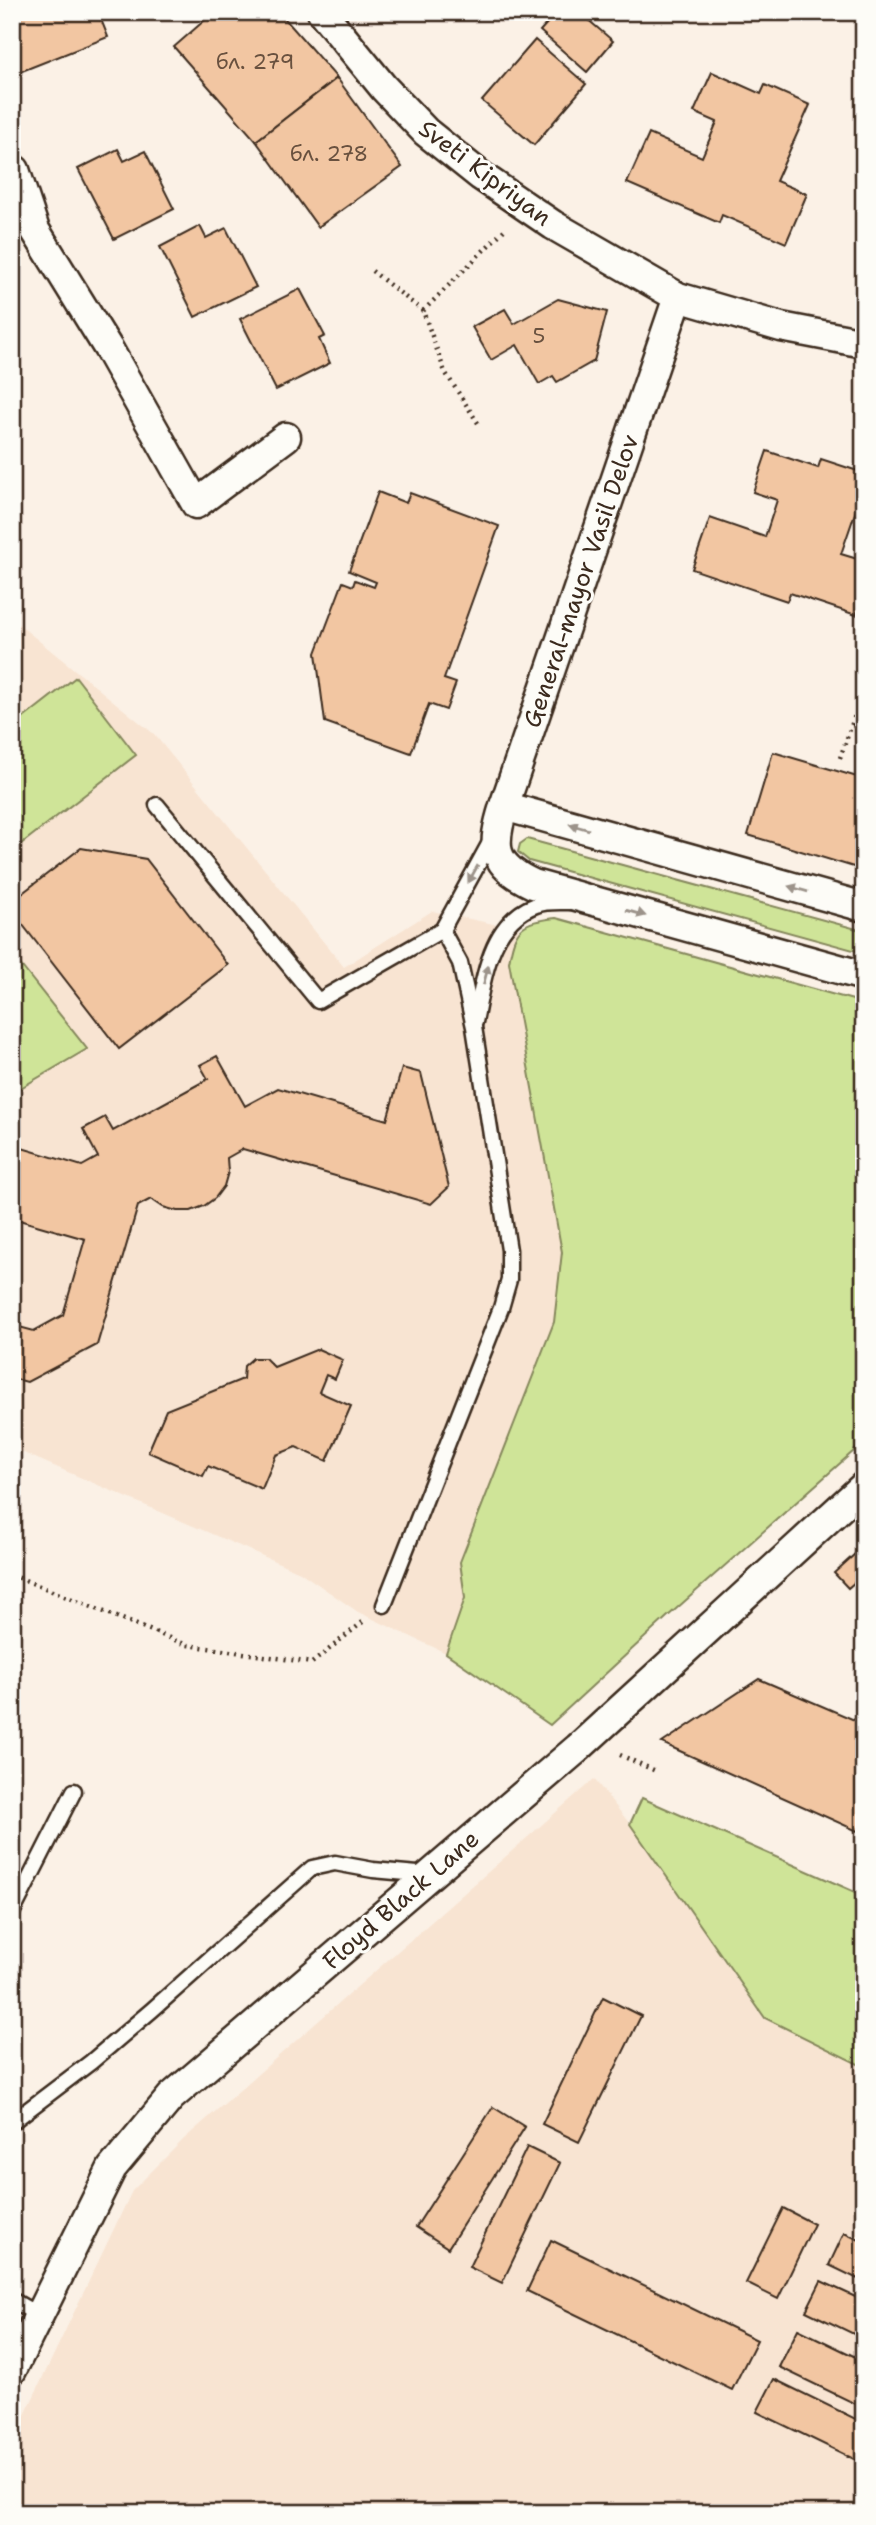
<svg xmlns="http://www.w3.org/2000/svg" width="876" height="2525" font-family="'Shantell Sans',sans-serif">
  <rect width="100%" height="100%" fill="#fbf1e6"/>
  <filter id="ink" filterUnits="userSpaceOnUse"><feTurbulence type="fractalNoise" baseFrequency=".0143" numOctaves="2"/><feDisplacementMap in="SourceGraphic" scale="14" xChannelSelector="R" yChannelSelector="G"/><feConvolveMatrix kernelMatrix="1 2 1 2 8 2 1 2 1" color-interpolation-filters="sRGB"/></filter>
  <g filter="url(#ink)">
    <g fill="#f8e4d2">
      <path d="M12 619 154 734 344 967 432 911 521 930 562 1252 554 1322 460 1562 465 1598 446 1653 358 1612 300 1572 12 1448V1093L86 1049 12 954Z"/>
      <path d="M594 1779 630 1824 764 2018 864 2067V2513H12V2442L132 2191 184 2139Z"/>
    </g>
    <g fill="#cfe498" stroke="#85875b" stroke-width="2">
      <path d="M76 677 136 755 12 851V727Z"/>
      <path d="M527 839 864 931V953L529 861 518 852 520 844Z"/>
      <path d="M556 918 864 1003V1442L667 1617 550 1725 446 1653 465 1598 460 1562 554 1322 562 1252 509 962C515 927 521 922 556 918Z"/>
      <path d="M12 954 87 1049 12 1093Z"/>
      <path d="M642 1798 864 1896V2067L765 2018 630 1824Z"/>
    </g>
    <g fill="#f2c6a2" stroke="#3b2a1e" stroke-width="2">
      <path d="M12 12H98L108 37 12 75Z"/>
      <path d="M214 12H279L337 78 256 141 174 47Z"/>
      <path d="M557 12H579L613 41 587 72 540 31Z"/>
      <path d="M535 40 586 84 534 145 482 101Z"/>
      <path d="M712 72 761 94 765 85 810 105 776 181 807 194 786 243 722 215 719 223 627 183 649 134 702 157 717 122 694 112Z"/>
      <path d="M337 78 402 167 318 227 256 141Z"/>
      <path d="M118 149 124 161 145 151 174 209 114 239 78 169Z"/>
      <path d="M200 226 206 238 226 228 256 287 195 317 160 247Z"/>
      <path d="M300 289 325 336 319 339 330 363 276 390 240 319Z"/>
      <path d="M558 299 607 312 594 361 557 382 553 376 539 384 517 345 491 360 472 327 505 309 514 324Z"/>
      <path d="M767 451 818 468 821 459 864 473V487L841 554 864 561V592L856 615 790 593 787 601 692 569 710 518 765 537 777 500 753 492Z"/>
      <path d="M378 492 406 503 410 493 499 526 444 679 456 683 446 710 429 704 411 753 325 722 316 653 343 582 353 586 355 580 374 587 376 582 349 571Z"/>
      <path d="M773 752 864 779V845L857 868 748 835Z"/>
      <path d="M81 848 146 859 228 965 119 1049 12 911V901Z"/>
      <path d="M217 1056 245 1106 278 1088 387 1120 402 1068 421 1073 449 1187 431 1204 243 1149 227 1158 228 1172 224 1186 215 1198 204 1206 191 1211H177L163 1207 151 1199 138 1206 97 1345 27 1382 12 1378V1325L34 1331 63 1315 85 1239 12 1218V1145L82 1166 98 1157 83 1129 105 1117 113 1131 208 1079 200 1065Z"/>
      <path d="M318 1349 343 1360 335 1379 326 1375 319 1392 351 1406 327 1461 296 1447 276 1455 262 1489 208 1466 203 1476 148 1452 166 1410 243 1379 244 1366 253 1358H265L274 1367Z"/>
      <path d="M855 1554 864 1564V1574L848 1588 834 1573Z"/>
      <path d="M759 1679 859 1722 864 1711V1834L662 1743Z"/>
      <path d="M603 1997 641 2016 579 2142 542 2124Z"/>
      <path d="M493 2107 525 2127 448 2248 416 2227Z"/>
      <path d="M527 2147 560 2163 502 2283 469 2267Z"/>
      <path d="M783 2208 814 2224 778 2299 746 2283Z"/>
      <path d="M844 2233 864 2242V2282L829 2265Z"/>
      <path d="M551 2240 757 2340 732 2390 527 2291Z"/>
      <path d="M821 2281 864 2301V2339L806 2311Z"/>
      <path d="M798 2329 864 2361V2408L779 2367Z"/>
      <path d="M774 2379 864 2423V2464L757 2412Z"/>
    </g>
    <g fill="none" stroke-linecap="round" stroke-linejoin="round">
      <g stroke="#3b2a1e" stroke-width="19">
        <g id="service">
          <path d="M157 805 318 1001 442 930 493 837"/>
          <path d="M475 1022C484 979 489 922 536 905 545 901 559 902 569 902"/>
          <path d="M384 1605 501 1308 509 1280V1250L474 1027 460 963 442 930"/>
          <path d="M12 1913 74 1791"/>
          <path d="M12 2122 91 2062 152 2010 312 1868 335 1863 373 1870 429 1875"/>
          <path d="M12 2300 40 2316"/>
        </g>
      </g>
      <g stroke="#3b2a1e" stroke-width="33">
        <g id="minor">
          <path d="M322 12 384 88 426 132 481 176 553 225 678 297 781 327 864 343"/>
          <path d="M15 170 35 230 108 348 196 504 286 437"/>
          <path d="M678 297 504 806C491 847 492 865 533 884L864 976"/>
          <path d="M504 806 864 907"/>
          <path d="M12 2370 112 2168 171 2097 578 1748 864 1486"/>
        </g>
      </g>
      <g stroke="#3b2a1e" stroke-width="4.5" stroke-dasharray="2 5" stroke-linecap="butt">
        <path d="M372 271 423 311"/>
        <path d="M478 423 445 372 423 311 504 230"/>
        <path d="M852 726 864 724"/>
        <path d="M840 758 864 689"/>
        <path d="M12 1575 187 1645 312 1663 364 1621"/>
        <path d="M620 1755 658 1772"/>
      </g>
      <use href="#service" stroke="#fdfcf7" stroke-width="14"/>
      <use href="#minor" stroke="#fdfcf7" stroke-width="28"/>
    </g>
    <defs><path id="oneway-solid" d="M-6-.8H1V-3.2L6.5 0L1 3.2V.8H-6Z" transform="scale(1.75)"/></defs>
    <g fill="#9c938a">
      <use href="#oneway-solid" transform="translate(579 827) rotate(-164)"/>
      <use href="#oneway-solid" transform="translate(473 874) rotate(119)"/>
      <use href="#oneway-solid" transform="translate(798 889) rotate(-164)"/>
      <use href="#oneway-solid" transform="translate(636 913) rotate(16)"/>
      <use href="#oneway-solid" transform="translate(486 975) rotate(-75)"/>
    </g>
  </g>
  <g text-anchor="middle" stroke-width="6" stroke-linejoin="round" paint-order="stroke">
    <g font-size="21" fill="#69513f">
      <text x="255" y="69">бл. 279</text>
      <text x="329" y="161">бл. 278</text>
      <text x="539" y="343">5</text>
    </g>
    <g font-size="24" fill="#3b2a1e" stroke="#fdfcf7">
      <text transform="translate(485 173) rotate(37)" y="8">Sveti Kipriyan</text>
      <text transform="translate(581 581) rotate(-71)" y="8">General-mayor Vasil Delov</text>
      <text transform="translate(401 1900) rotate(-41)" y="8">Floyd Black Lane</text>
    </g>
  </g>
  <rect width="876" height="2525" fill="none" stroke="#fdfcf7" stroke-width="42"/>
  <rect x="21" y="21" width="834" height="2483" fill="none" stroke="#3b2a1e" stroke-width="2.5" filter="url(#ink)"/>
</svg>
